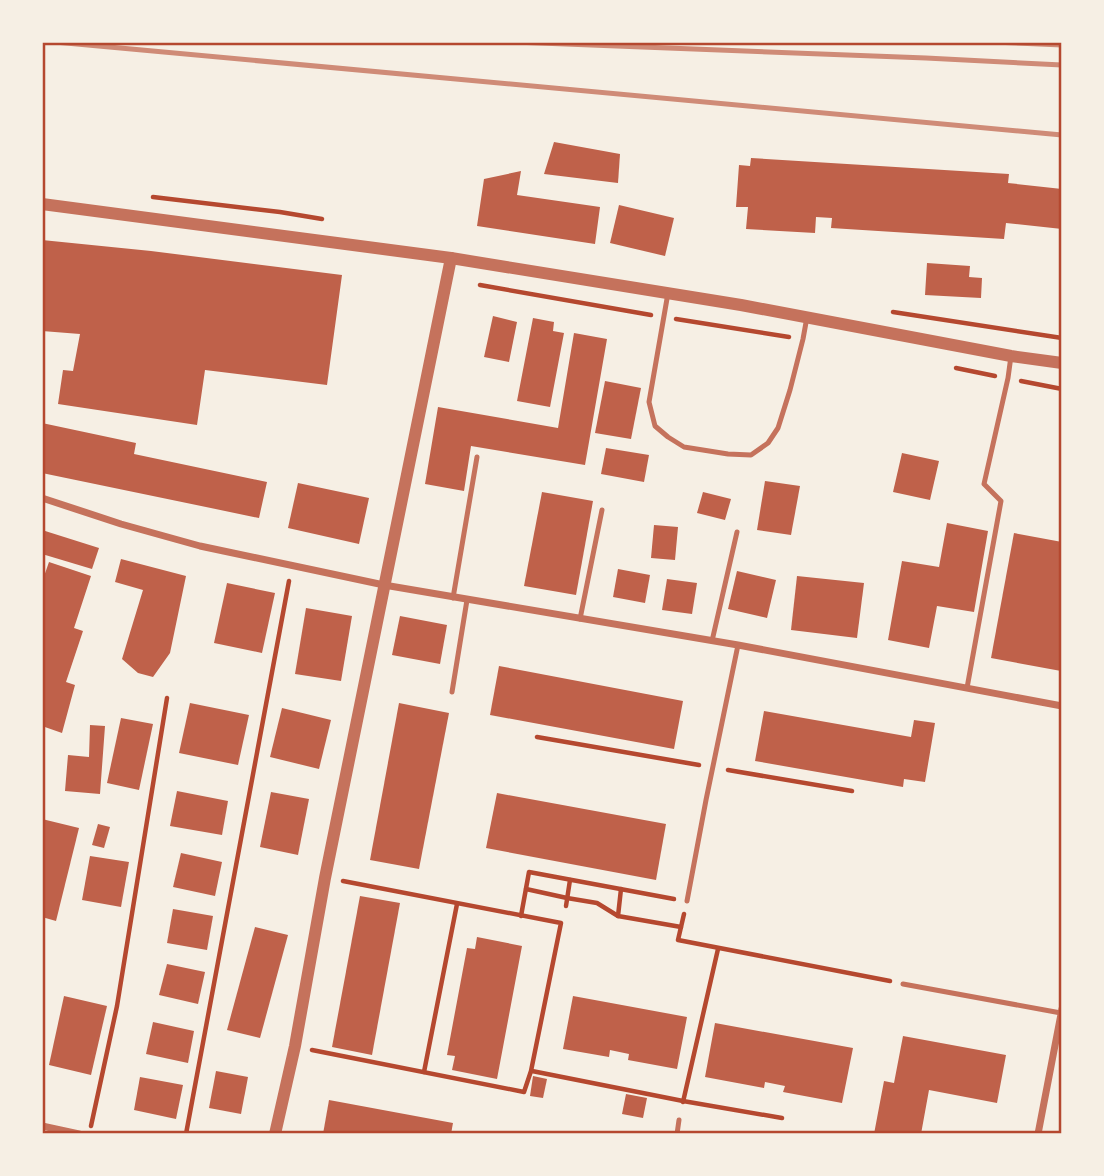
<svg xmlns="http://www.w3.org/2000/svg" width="1104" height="1176" font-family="Helvetica,sans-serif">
  <rect width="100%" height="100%" fill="#f6efe4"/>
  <g fill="#bf614a">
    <path d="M554 142 620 154 618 183 544 174Z"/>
    <path d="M751 158 1009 174 1008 183 1062 189V229L1006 223 1004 239 831 228 832 218 816 217 815 233 746 229 748 207H736L739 165 750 166Z"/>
    <path d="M521 171 517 195 600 207 595 244 477 226 484 179Z"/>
    <path d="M619 205 674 218 665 256 610 243Z"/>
    <path d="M42 240 151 251 342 275 327 385 205 370 197 425 58 404 63 370 73 371 80 334 42 331Z"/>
    <path d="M927 263 970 266 969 277 982 278 981 298 925 295Z"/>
    <path d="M493 316 517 322 509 362 484 357Z"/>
    <path d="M533 318 554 322 553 331 564 333 550 407 517 401Z"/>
    <path d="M574 333 607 339 585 465 471 446 464 491 425 484 438 407 558 428Z"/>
    <path d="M605 381 641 388 631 439 595 433Z"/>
    <path d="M42 423 136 443 134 454 267 482 259 518 42 473Z"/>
    <path d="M606 448 649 455 644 482 601 474Z"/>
    <path d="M902 453 939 461 930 500 893 492Z"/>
    <path d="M765 481 800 486 791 535 757 530Z"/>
    <path d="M298 483 369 498 359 544 288 528Z"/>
    <path d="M542 492 593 501 576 595 524 586Z"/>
    <path d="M703 492 731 499 725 520 697 513Z"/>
    <path d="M947 523 988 531 974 612 937 606 929 648 888 640 902 561 939 567Z"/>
    <path d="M654 525 678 527 675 560 651 558Z"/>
    <path d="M42 530 99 548 92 569 42 554Z"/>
    <path d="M1014 533 1062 542 1061 671 991 658Z"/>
    <path d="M121 559 186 576 170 653 153 677 138 673 122 659 143 590 115 582Z"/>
    <path d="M49 562 91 576 74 628 83 631 66 682 75 685 62 733 42 726V582Z"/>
    <path d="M618 569 650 575 645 603 613 597Z"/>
    <path d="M737 571 776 580 767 618 728 609Z"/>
    <path d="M797 576 864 583 857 638 791 630Z"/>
    <path d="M667 579 697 583 692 614 662 610Z"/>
    <path d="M227 583 275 593 262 653 214 643Z"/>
    <path d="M306 608 352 616 341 681 295 674Z"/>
    <path d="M400 616 447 625 440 664 392 655Z"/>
    <path d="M499 666 683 701 674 749 490 715Z"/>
    <path d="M190 703 249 715 238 765 179 753Z"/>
    <path d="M399 703 449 713 419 869 370 860Z"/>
    <path d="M282 708 331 720 319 769 270 757Z"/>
    <path d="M764 711 911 737 914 720 935 723 925 782 904 779 903 787 755 761Z"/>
    <path d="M121 718 153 724 139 790 107 783Z"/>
    <path d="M90 725 105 726 100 794 65 791 68 755 89 757Z"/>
    <path d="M177 791 228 801 222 835 170 826Z"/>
    <path d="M271 792 309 799 298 855 260 847Z"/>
    <path d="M497 793 666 824 656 880 486 848Z"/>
    <path d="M42 819 79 828 56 921 42 917Z"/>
    <path d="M98 824 110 827 104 848 92 845Z"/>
    <path d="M181 853 222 862 215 896 173 887Z"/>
    <path d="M90 856 129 862 121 907 82 900Z"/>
    <path d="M360 896 400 903 372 1055 332 1047Z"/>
    <path d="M173 909 213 916 207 950 167 943Z"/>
    <path d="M255 927 288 935 260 1038 227 1030Z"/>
    <path d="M477 937 522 946 497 1079 452 1070 455 1056 447 1055 467 948 475 949Z"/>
    <path d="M167 964 205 972 198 1004 159 995Z"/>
    <path d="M64 996 107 1006 91 1075 49 1065Z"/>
    <path d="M573 996 687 1017 677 1069 628 1060 629 1054 610 1050 609 1057 563 1049Z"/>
    <path d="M153 1022 194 1031 188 1063 146 1054Z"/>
    <path d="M715 1023 853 1048 842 1103 783 1092 785 1086 765 1082 764 1088 705 1077Z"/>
    <path d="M903 1036 1006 1055 997 1103 929 1090 921 1134H874L884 1081 894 1083Z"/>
    <path d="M216 1071 248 1077 241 1114 209 1108Z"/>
    <path d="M533 1076 547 1079 543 1098 530 1096Z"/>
    <path d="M140 1077 183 1085 176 1119 134 1110Z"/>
    <path d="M626 1094 647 1098 643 1118 622 1114Z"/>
    <path d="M329 1100 453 1123 451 1134H323Z"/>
  </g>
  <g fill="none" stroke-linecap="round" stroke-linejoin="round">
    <g stroke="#b5482f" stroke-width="4.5">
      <path d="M153 197 280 212 322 219"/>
      <path d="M480 285 651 315"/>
      <path d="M893 312 1062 338"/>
      <path d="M676 319 789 337"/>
      <path d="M956 368 995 376"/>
      <path d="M1021 381 1062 389"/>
      <path d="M537 737 699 765"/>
      <path d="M728 770 852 791"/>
      <path d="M526 889 567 898 597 903 618 916"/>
      <path d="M621 889 618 916 681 927"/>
      <path d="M566 906 570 880"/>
      <path d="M684 914 678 940 890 981"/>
      <path d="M521 916 529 872 674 899"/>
      <path d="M312 1050 524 1092 531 1071 561 923 343 881"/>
      <path d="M532 1071 683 1101 782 1118"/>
      <path d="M424 1072 457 904"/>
      <path d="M683 1102 718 949"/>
      <path d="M91 1126 117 1006 167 698"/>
      <path d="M186 1134 289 581"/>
    </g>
    <g stroke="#c5725c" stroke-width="5">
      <path d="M668 293 649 402 655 426 668 437 684 447 728 454 751 455 768 443 778 428 790 390 803 339 807 317"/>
      <path d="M453 598 477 457"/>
      <path d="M580 619 602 510"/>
      <path d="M712 641 737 532"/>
      <path d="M967 688 1001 501 984 484 1008 378 1011 356"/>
      <path d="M452 692 467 600"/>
      <path d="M687 901 706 800 738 645"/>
      <path d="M903 984 1061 1013"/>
      <path d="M677 1134 679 1120"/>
    </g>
    <g stroke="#c5725c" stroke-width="7">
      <path d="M42 498 121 524 200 546 384 585 738 645 1062 706"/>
      <path d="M42 1126 79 1134"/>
      <path d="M1038 1134 1062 1009"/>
    </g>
    <g stroke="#c5725c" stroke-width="12">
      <path d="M42 204 451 258 741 305 1011 356 1062 363"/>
      <path d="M275 1134 295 1046 325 878 451 258"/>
    </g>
    <g stroke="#cf8b77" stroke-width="5">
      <path d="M55 42 1062 135"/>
      <path d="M514 42 926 58 1062 65"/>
      <path d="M993 42 1062 45"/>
    </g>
  </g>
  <rect width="1104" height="1176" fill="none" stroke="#f6efe4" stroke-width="88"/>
  <rect x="44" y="44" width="1016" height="1088" fill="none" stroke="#b5482f" stroke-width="2.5"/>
</svg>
